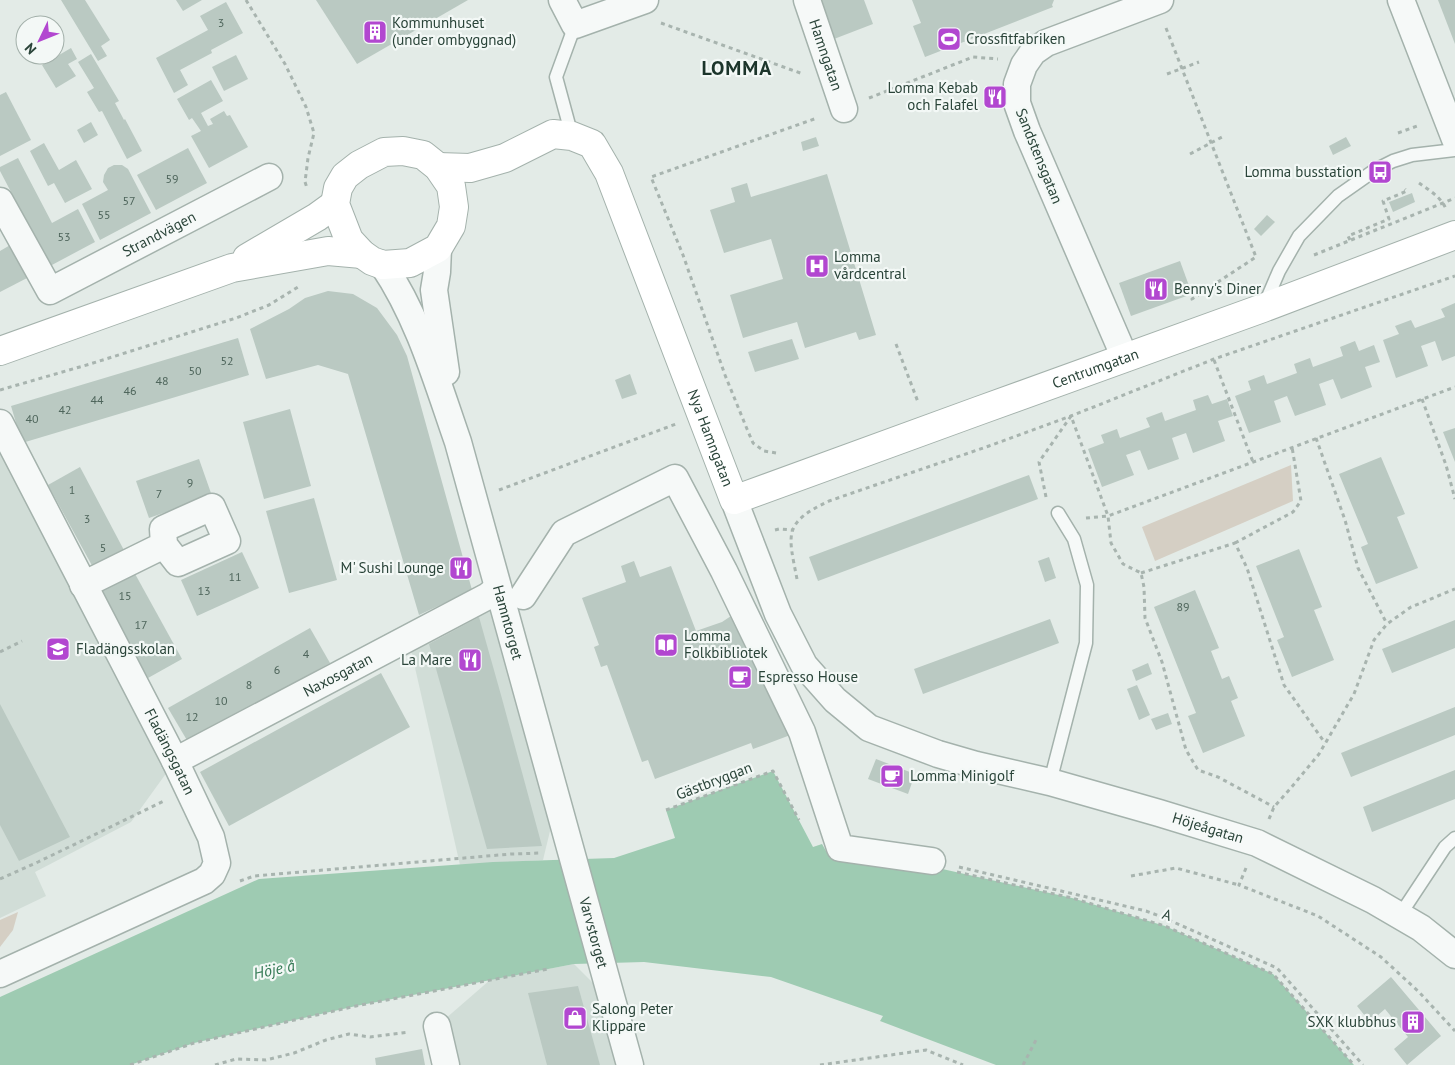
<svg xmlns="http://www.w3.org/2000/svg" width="1455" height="1065" font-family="'PT Sans',sans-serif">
  <rect width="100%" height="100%" fill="#e3ebe7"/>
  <g fill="#d1ddd7">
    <path d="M0 423 175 761 131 822 35 872 46 896 0 918Z"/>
    <path d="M488 596 557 802 543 860 460 865 408 637Z"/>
    <path d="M574 964 613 1003 630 1065H446L437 1026 490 980Z"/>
  </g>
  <g fill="#d5cfc4">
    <path d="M1291 465 1293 501 1155 561 1142 527Z"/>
    <path d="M18 912 13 930 0 947V920Z"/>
  </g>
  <path fill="#9ecbb2" d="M773 771 813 847 822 844 830 858 838 861 929 866 1072 898 1165 926 1273 974 1354 1065H996L880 1021 883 1016 771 977 644 962 574 964 356 1006 194 1043 130 1065H0V997L259 879 493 862 614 858 675 838 666 810Z"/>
  <g fill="#bac9c2">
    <path d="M61 0H85L110 40 101 46 107 56 98 61Z"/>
    <path d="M176 0H202L183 11Z"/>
    <path d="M316 0H468L357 64Z"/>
    <path d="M818 0H864L873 24 834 39Z"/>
    <path d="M912 0H1054L1052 5 1053 7 925 57 913 26 921 23Z"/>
    <path d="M1438 0H1455V44Z"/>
    <path d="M226 2 243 33 211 50 212 53 180 70 188 85 174 93 156 58 208 30 200 16Z"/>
    <path d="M25 38V49L21 51 16 43Z"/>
    <path d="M71 48 77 59 68 64 76 76 56 88 42 65Z"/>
    <path d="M91 54 119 101 115 103 124 120 125 119 142 151 127 159 102 111 99 112 87 92 94 88 78 62Z"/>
    <path d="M236 55 248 79 224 91 212 67Z"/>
    <path d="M211 80 223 101 201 113 208 126 213 124 210 119 224 111 227 116 230 115 248 147 209 168 191 136 201 131 192 118 189 120 177 99Z"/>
    <path d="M6 92 31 140 0 156V95Z"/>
    <path d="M91 122 98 135 84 143 77 130Z"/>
    <path d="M816 137 819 146 803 151 801 142Z"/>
    <path d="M1346 137 1351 146 1333 155 1329 146Z"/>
    <path d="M44 143 59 170 76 160 92 189 65 203 54 183 48 186 30 151Z"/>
    <path d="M188 148 207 183 156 210 137 175Z"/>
    <path d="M18 158 52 223 78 209 95 242 50 266 0 171V167Z"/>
    <path d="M114 165H122L128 169 151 213 100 240 82 204 108 190 103 182 104 175 108 168Z"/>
    <path d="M827 174 876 335 859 340 856 332 805 348 797 322 743 338 730 295 783 279 771 239 724 253 710 210 735 202 731 188 747 183 751 197Z"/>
    <path d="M1412 193 1415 202 1393 212 1389 202Z"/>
    <path d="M1267 215 1275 222 1261 236 1254 229Z"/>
    <path d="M12 244 29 277 0 292V251Z"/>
    <path d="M1180 261 1192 294 1131 316 1119 283Z"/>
    <path d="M328 291 353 294 377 308 397 335 407 356 472 590 419 615 348 374 318 365 266 379 250 329 289 309 305 298Z"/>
    <path d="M1455 303V356L1442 361 1435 341 1421 346 1428 366 1396 378 1383 340 1399 334 1395 326 1411 320 1415 328 1445 317 1441 309Z"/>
    <path d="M238 338 249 375 22 443 11 406Z"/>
    <path d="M792 339 799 359 755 372 748 352Z"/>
    <path d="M1355 341 1359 351 1374 345 1380 362 1365 367 1372 387 1341 399 1333 379 1319 384 1326 405 1295 416 1287 396 1274 401 1281 422 1249 433 1235 396 1251 390 1248 381 1264 375 1267 384 1297 373 1294 364 1310 358 1313 367 1343 356 1340 347Z"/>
    <path d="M630 374 637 394 622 399 615 380Z"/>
    <path d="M1208 395 1212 404 1227 399 1233 416 1218 421 1225 441 1193 453 1186 433 1172 438 1179 459 1148 470 1140 450 1126 455 1134 475 1102 487 1088 449 1104 443 1101 435 1117 429 1120 438 1150 427 1146 418 1162 412 1165 421 1196 410 1193 400Z"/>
    <path d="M290 409 311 486 264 499 243 422Z"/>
    <path d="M1455 428V462L1443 432Z"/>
    <path d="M1381 457 1405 514 1397 517 1418 568 1376 584 1361 547 1368 544 1339 474Z"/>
    <path d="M199 459 212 496 149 518 136 481Z"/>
    <path d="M80 467 126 554 95 571 48 485Z"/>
    <path d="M1029 475 1038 499 818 581 809 557Z"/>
    <path d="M314 498 337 580 289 593 266 511Z"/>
    <path d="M1299 549 1322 607 1314 610 1334 660 1292 677 1277 640 1284 637 1256 566Z"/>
    <path d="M242 552 259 588 197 616 181 580Z"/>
    <path d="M1049 557 1056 578 1045 582 1038 561Z"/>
    <path d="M634 561 640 577 671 566 696 631 722 622 731 616 793 734 753 749 751 743 655 779 648 760 642 762 607 665 601 667 594 647 599 645 582 598 626 582 621 566Z"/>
    <path d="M134 572 182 659 148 678 100 590Z"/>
    <path d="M1195 590 1219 648 1211 651 1222 679 1229 676 1238 698 1231 701 1245 736 1203 753 1188 716 1196 713 1154 607Z"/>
    <path d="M479 617 501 695 542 846 487 849 429 644Z"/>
    <path d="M1050 619 1059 643 923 694 914 669Z"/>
    <path d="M1455 620V648L1392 673 1382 649Z"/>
    <path d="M310 628 330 663 188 742 168 708Z"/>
    <path d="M1148 663 1152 674 1136 681 1132 670Z"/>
    <path d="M381 673 410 727 229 826 200 772Z"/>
    <path d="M1137 685 1150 715 1139 720 1127 689Z"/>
    <path d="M0 704 70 837 19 861 0 825Z"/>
    <path d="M1455 707V735L1351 777 1341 753Z"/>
    <path d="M1168 713 1172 724 1156 730 1151 719Z"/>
    <path d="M876 759 915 774 908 794 868 779Z"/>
    <path d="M1455 770V799L1372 832 1363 807Z"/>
    <path d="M1391 977 1441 1036 1407 1065 1394 1049 1408 1037 1385 1009 1370 1022 1357 1006Z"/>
    <path d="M578 986 600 1065H547L528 993Z"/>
    <path d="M422 1049 425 1065H376L375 1058Z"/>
  </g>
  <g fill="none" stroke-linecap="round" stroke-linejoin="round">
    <g stroke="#a4b2ac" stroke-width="15">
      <g id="lane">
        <path d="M572 136 556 77 575 25"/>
        <path d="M1264 306 1279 271 1299 236 1338 196 1375 170 1393 161 1412 155 1455 150"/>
        <path d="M1050 782 1086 643 1087 585 1074 539 1058 513"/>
        <path d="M1400 915 1445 847 1455 838"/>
      </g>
    </g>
    <g stroke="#a4b2ac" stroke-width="29">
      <g id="street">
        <path d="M562 0 575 25 645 0"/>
        <path id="s1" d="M807 0 844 109"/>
        <path d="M1401 0 1455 139"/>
        <path id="s2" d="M0 201 50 291 269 177"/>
        <path d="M438 248 437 272 434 290 446 372"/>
        <path id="s3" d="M383 265C419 318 437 382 458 442L630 1065"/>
        <path d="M1125 358 1027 131 1017 103V84L1024 65 1033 52 1046 43 1160 0"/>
        <path id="s4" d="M0 423 175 761 211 837 217 863 212 874 204 881 0 974"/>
        <path id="s5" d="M734 500 778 614 804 665 835 700 869 728 938 754 976 765 1050 782 1159 813 1257 843 1373 900 1421 928 1455 955"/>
        <path d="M83 585 164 545 178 563 227 541 212 507 163 529 164 545"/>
        <path d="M523 596 564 533 675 478 724 571 802 732 840 848 932 861"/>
        <path id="s6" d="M175 761 488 596 498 588"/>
        <path d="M437 1026 446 1065"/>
      </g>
    </g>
    <g stroke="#a4b2ac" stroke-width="30">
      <g id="secondary">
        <path d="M403 151 423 155 438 167 451 186 454 207 451 226 438 248 410 263 383 265 372 261 362 254 349 240 335 204 338 188 345 176 359 165 384 152Z"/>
        <path id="s7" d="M438 167 470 168 505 158 553 134 572 136 592 144 609 173 734 500 978 411 1263 308 1455 235"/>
        <path d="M247 258 317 217 335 204"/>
        <path d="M0 351 232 268 328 251 362 254"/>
      </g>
    </g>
    <g stroke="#a8b4af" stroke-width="3" stroke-dasharray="4 4" stroke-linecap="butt">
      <path d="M246 0 285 64 306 107 314 133 308 158 305 182 307 188"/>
      <path d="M661 23 803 74"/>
      <path d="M1166 28 1256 257 1192 299 1193 302"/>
      <path d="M1167 74 1199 62"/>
      <path d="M869 98 973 57 998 59"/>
      <path d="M1398 133 1420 125"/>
      <path d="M1190 154 1224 136"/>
      <path d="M1419 183C1429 190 1441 197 1446 209"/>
      <path d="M1350 240 1348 236 1389 219 1383 201 1407 191 1405 189"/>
      <path d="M1314 255 1455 198"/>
      <path d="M896 344 918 402"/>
      <path d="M1214 360 1253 462"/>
      <path d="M0 390 90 364 236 318 269 305 298 287"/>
      <path d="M1422 399 1446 465 1455 499"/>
      <path d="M1316 438 1345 520 1358 568 1387 624"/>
      <path d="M776 453 764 451 753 443 747 429 725 375 683 255 651 177 817 118"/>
      <path d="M499 490 676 424"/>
      <path d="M1046 497 1039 462 1071 416 1108 516 1111 543 1123 564 1141 573 1144 587 1145 618 1162 662 1186 750 1198 770 1218 777 1274 807"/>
      <path d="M1086 518 1108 516 1455 387"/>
      <path d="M775 530 779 529 792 530"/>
      <path d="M1235 543 1293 512 1301 501 1292 447"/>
      <path d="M1141 573 1235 543 1247 568 1284 685 1325 743"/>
      <path d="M797 579C788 533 783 523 829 501L989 446 1071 416 1214 359 1455 276"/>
      <path d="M0 652 22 641"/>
      <path d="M666 810 773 771 799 820"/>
      <path d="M1269 819 1274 807 1290 789 1319 754 1354 694 1374 640 1387 624 1411 607 1455 589"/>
      <path d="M959 867 1146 911 1162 917 1277 968 1363 1065"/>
      <path d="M1246 868 1239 885 1318 916 1381 957 1419 992 1455 1031"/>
      <path d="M957 872 1072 898 1165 926 1273 974 1354 1065"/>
      <path d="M1131 876 1176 868 1239 885"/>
      <path d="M0 879 38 862 164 801"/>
      <path d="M240 881 254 876 511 854 542 853"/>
      <path d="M130 1065 194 1043 356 1006 548 969"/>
      <path d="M215 1065 236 1059 266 1060 294 1053 326 1040 349 1034 370 1037 409 1032"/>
      <path d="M820 1065 926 1050 963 1065"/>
      <path d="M1023 1065 1037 1038"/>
    </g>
    <use href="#lane" stroke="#f6f9f8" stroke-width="12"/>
    <use href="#street" stroke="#f6f9f8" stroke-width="26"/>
    <use href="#secondary" stroke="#fff" stroke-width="28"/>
  </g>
  <defs>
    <g id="building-square" transform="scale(1.25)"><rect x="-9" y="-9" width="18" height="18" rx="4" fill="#b247d0" stroke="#f3f8f6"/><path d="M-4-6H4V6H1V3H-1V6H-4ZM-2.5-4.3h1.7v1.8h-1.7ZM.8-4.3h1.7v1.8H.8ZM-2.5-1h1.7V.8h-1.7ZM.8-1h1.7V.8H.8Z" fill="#fff"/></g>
    <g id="stadium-square" transform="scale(1.25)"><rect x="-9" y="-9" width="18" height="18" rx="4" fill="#b247d0" stroke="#f3f8f6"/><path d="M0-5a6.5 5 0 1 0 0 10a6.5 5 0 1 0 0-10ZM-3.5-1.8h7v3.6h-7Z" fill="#fff"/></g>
    <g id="restaurant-square" transform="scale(1.25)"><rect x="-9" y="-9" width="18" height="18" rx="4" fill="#b247d0" stroke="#f3f8f6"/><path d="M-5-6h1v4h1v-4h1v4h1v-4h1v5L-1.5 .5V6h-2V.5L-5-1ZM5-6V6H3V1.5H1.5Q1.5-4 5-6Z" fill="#fff"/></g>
    <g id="bus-square" transform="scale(1.25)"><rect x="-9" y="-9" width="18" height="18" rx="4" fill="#b247d0" stroke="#f3f8f6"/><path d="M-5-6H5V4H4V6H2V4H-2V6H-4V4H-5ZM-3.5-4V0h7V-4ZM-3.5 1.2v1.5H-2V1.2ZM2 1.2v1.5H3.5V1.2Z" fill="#fff"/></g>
    <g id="hospital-square" transform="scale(1.25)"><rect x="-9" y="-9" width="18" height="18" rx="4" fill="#b247d0" stroke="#f3f8f6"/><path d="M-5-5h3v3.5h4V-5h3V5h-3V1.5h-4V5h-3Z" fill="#fff"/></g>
    <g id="library-square" transform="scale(1.25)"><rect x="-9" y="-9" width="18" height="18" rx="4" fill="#b247d0" stroke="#f3f8f6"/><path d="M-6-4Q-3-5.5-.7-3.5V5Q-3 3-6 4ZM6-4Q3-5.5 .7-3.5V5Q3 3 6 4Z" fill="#fff"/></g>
    <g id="school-square" transform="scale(1.25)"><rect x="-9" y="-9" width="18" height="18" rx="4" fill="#b247d0" stroke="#f3f8f6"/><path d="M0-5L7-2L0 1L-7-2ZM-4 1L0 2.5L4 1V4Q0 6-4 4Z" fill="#fff"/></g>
    <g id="cafe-square" transform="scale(1.25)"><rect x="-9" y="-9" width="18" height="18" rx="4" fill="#b247d0" stroke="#f3f8f6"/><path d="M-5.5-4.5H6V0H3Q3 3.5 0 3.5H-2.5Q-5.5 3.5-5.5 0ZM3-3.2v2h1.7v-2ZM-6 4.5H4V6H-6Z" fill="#fff"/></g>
    <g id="shop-square" transform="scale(1.25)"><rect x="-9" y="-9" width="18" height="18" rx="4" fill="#b247d0" stroke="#f3f8f6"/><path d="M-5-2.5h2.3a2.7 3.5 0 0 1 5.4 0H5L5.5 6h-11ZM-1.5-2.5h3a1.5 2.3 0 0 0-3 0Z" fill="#fff"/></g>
  </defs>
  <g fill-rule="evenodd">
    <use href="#building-square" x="375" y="32"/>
    <use href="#stadium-square" x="949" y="39"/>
    <use href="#restaurant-square" x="995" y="97"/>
    <use href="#bus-square" x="1380" y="172"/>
    <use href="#hospital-square" x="817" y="266"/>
    <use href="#restaurant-square" x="1156" y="289"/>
    <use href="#restaurant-square" x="461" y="568"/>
    <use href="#library-square" x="666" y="645"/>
    <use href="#school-square" x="58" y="649"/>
    <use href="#restaurant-square" x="470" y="660"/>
    <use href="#cafe-square" x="740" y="677"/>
    <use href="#cafe-square" x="892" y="776"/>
    <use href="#shop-square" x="575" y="1018"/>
    <use href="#building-square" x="1413" y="1022"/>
  </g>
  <g text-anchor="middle" stroke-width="4.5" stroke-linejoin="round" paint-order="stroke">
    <g font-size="12" fill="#4e655b">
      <text x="221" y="27">3</text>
      <text x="172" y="183">59</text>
      <text x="129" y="205">57</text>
      <text x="104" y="219">55</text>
      <text x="64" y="241">53</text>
      <text x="227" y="365">52</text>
      <text x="195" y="375">50</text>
      <text x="162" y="385">48</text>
      <text x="130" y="395">46</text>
      <text x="97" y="404">44</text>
      <text x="65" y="414">42</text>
      <text x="32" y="423">40</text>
      <text x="190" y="487">9</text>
      <text x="72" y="494">1</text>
      <text x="159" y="498">7</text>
      <text x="87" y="523">3</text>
      <text x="103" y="552">5</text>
      <text x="235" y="581">11</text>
      <text x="204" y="595">13</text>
      <text x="125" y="600">15</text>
      <text x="1183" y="611">89</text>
      <text x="141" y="629">17</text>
      <text x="306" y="658">4</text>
      <text x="277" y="674">6</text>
      <text x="249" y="689">8</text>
      <text x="221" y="705">10</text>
      <text x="192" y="721">12</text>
    </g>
    <g font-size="15" fill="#2a4439" stroke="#f3f8f6" text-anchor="start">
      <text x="392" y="28">Kommunhuset<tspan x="392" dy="17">(under ombyggnad)</tspan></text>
      <text x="966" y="44">Crossfitfabriken</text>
      <text x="978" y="93" text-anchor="end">Lomma Kebab<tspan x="978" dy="17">och Falafel</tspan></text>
      <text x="1362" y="177" text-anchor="end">Lomma busstation</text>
      <text x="834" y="262">Lomma<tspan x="834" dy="17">vårdcentral</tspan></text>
      <text x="1174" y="294">Benny's Diner</text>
      <text x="444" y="573" text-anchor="end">M' Sushi Lounge</text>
      <text x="684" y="641">Lomma<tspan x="684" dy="17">Folkbibliotek</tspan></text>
      <text x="76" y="654">Fladängsskolan</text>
      <text x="452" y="665" text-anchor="end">La Mare</text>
      <text x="758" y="682">Espresso House</text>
      <text x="910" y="781">Lomma Minigolf</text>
      <text x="592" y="1014">Salong Peter<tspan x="592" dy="17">Klippare</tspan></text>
      <text x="1396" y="1027" text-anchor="end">SXK klubbhus</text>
    </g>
    <g font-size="15" fill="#2a4439" stroke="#f3f8f6">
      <text dy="5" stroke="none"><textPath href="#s1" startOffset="58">Hamngatan</textPath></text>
      <text transform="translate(1039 156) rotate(68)" y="5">Sandstensgatan</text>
      <text dy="5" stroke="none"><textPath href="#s2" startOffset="226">Strandvägen</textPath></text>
      <text dy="5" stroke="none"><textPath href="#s7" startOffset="931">Centrumgatan</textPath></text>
      <text dy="5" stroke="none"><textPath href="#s7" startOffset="480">Nya Hamngatan</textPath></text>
      <text dy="5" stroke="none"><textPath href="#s3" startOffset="380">Hamntorget</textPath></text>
      <text dy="5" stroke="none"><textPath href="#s6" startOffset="184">Naxosgatan</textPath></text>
      <text dy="5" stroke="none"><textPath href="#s4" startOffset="370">Fladängsgatan</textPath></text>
      <text transform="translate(714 781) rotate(-21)" y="5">Gästbryggan</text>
      <text dy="5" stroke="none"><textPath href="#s5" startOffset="624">Höjeågatan</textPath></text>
      <text transform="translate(1167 915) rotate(19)" y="5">A</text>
      <text dy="5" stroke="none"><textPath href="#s3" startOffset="702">Varvstorget</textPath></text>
    </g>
    <g font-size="16" font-style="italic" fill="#337954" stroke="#f3f8f6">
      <text transform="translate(274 969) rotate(-12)" y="6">Höje å</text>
    </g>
    <g font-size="20" font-weight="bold" letter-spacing="1" fill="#1c352b" stroke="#f3f8f6">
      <text x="737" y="75">LOMMA</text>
    </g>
  </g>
  <g transform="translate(40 40) rotate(227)"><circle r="24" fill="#f3f8f6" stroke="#a3b0aa"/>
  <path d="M0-4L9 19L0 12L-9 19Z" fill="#b247d0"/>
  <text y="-8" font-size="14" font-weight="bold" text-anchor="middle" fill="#2a4439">N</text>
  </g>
</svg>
